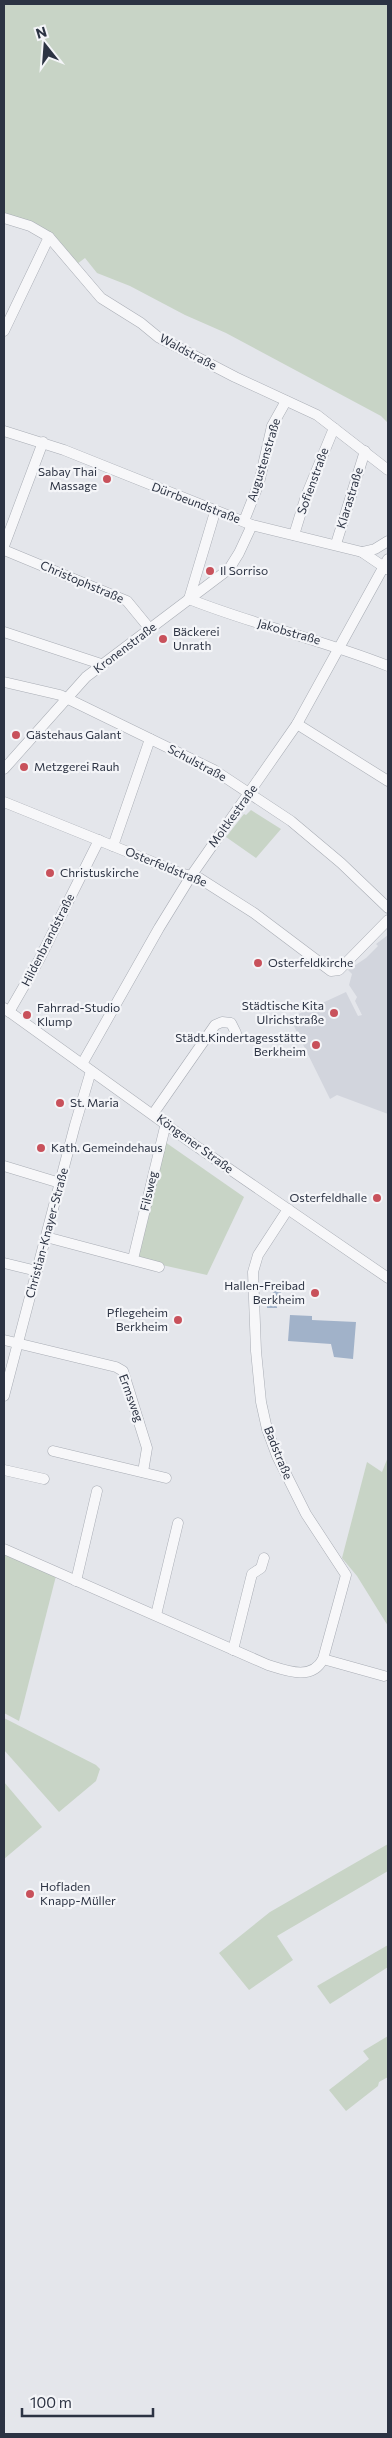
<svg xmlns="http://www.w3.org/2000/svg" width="392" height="2438" font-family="Commissioner,sans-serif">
  <rect width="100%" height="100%" fill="#e4e6eb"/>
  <path fill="#d2d5dd" d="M388 935V1114L337 1095 330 1099 290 1018 346 992 358 1016 362 1015 355 1001 357 997 349 985 352 974 348 970 366 958 378 946 376 944Z"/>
  <g fill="#c8d4c6">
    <path d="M4 4H388V423L381 416 226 333 185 315 130 286 97 273 85 258 77 264C50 228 45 227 4 214Z"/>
    <path d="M251 810 281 829 256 858 226 837 244 814 246 815Z"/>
    <path d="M165 1142 244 1197 207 1275 144 1261 138 1255Z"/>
    <path d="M388 1457V1626L357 1576 342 1558 367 1462 382 1472Z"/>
    <path d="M4 1554 56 1576 19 1721 4 1713Z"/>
    <path d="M4 1718 96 1765 100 1769 96 1781 59 1812 4 1750Z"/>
    <path d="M4 1782 42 1827 4 1859Z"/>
    <path d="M388 1844V1871L277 1936 293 1960 249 1990 219 1953 270 1912Z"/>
    <path d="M388 1945V1967L330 2004 317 1986Z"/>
    <path d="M388 2036V2077L379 2082 378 2086 346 2111 329 2090 369 2059 363 2051Z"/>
  </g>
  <g fill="#a1b2c9">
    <path d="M273 1291H281L280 1298H277V1308H267L268 1298H272Z"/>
    <path d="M290 1315 312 1316V1320L356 1322 353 1359 334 1357 331 1344 288 1341Z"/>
  </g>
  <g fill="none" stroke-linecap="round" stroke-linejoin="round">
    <g stroke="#a9adb5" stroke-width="11">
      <g id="minor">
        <path d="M4 218 30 226 49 237 101 298 141 323 158 337 235 377 317 415 388 470"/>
        <path d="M4 331 49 237"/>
        <path d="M4 431 64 450 252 525 362 552 387 569"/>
        <path d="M244 521 259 483 272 426 286 401"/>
        <path d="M294 535 306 496 334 428"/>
        <path d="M336 544 365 451"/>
        <path d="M4 546 43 442"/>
        <path d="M4 550 127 601 150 629"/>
        <path d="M362 552 375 549 388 541"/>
        <path d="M189 599C254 625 323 640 388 666"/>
        <path d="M189 599 215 512"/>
        <path d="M4 632 101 664"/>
        <path d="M4 682 60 695 214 770 291 821 341 863 388 908"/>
        <path d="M297 724 388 781"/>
        <path d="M4 769 86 677 229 569 239 553 252 525"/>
        <path d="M4 802 180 873 199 878 254 913 331 971 339 970 388 920"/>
        <path d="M113 846 150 739"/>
        <path d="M4 1008 193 1144 388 1278"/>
        <path d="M9 1012 39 960 99 840"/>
        <path d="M82 1064 159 928 191 876 297 724 388 559"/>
        <path d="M153 1114 215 1025 222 1022 231 1023 236 1033"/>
        <path d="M4 1166 60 1183"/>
        <path d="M46 1237 159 1267"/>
        <path d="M133 1259 166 1123"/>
        <path d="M4 1263 37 1271"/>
        <path d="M4 1340 116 1367 123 1371 147 1448 143 1472"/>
        <path d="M4 1396 75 1125 91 1071"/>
        <path d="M53 1451 166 1478"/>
        <path d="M4 1470 44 1479"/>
        <path d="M4 1549 268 1665C287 1671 312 1681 323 1659L346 1575 306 1514 277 1456 267 1429 261 1402 256 1351 253 1272 258 1255 288 1209"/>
        <path d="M76 1581 97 1491"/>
        <path d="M156 1615 178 1523"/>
        <path d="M233 1650 252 1574 261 1568 264 1558"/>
        <path d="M323 1659 384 1676"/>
      </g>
    </g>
    <use href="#minor" stroke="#f7f7f9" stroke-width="10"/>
  </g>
  <g fill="#c8515b" stroke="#f4f5f8" stroke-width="2">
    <circle cx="107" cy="479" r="5"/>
    <circle cx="210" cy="571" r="5"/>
    <circle cx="163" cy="639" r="5"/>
    <circle cx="16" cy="735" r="5"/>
    <circle cx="24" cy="767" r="5"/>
    <circle cx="50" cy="873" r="5"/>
    <circle cx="258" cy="963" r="5"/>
    <circle cx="334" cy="1013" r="5"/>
    <circle cx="27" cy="1015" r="5"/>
    <circle cx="316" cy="1045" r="5"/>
    <circle cx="60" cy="1103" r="5"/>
    <circle cx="41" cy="1148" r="5"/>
    <circle cx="377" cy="1198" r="5"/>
    <circle cx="315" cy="1293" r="5"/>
    <circle cx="178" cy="1320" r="5"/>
    <circle cx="30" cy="1894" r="5"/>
  </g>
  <g text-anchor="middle" stroke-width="4.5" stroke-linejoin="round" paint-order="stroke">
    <g font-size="12" fill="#2c3343" stroke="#f4f5f8">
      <text transform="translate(188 352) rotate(28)" y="4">Waldstraße</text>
      <text transform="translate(264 460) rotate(-73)" y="4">Augustenstraße</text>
      <text transform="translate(313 481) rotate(-70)" y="4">Sofienstraße</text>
      <text transform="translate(350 498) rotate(-73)" y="4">Klarastraße</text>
      <text transform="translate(196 503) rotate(21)" y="4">Dürrbeundstraße</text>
      <text transform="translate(82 582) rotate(23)" y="4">Christophstraße</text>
      <text transform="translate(289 632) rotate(16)" y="4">Jakobstraße</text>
      <text transform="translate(125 648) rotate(-37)" y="4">Kronenstraße</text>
      <text transform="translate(197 763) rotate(28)" y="4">Schulstraße</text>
      <text transform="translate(233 816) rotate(-54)" y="4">Moltkestraße</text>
      <text transform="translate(166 867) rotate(22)" y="4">Osterfeldstraße</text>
      <text transform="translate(48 940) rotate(-63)" y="4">Hildenbrandstraße</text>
      <text transform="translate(195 1144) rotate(36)" y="4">Köngener Straße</text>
      <text transform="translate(149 1191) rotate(-77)" y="4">Filsweg</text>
      <text transform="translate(47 1233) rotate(-75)" y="4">Christian-Knayer-Straße</text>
      <text transform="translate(131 1398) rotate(70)" y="4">Ermsweg</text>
      <text transform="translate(278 1453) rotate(68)" y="4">Badstraße</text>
    </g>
    <g font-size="12" fill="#2c3343" stroke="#f4f5f8" text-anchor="start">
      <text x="97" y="476" text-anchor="end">Sabay Thai<tspan x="97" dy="14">Massage</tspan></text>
      <text x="220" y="575">Il Sorriso</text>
      <text x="173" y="636">Bäckerei<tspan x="173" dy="14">Unrath</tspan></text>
      <text x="26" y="739">Gästehaus Galant</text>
      <text x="34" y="771">Metzgerei Rauh</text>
      <text x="60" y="877">Christuskirche</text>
      <text x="268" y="967">Osterfeldkirche</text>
      <text x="324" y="1010" text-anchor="end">Städtische Kita<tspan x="324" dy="14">Ulrichstraße</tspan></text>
      <text x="37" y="1012">Fahrrad-Studio<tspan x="37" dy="14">Klump</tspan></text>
      <text x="306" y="1042" text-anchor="end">Städt.Kindertagesstätte<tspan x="306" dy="14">Berkheim</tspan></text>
      <text x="70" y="1107">St. Maria</text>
      <text x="51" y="1152">Kath. Gemeindehaus</text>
      <text x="367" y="1202" text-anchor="end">Osterfeldhalle</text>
      <text x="305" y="1290" text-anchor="end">Hallen-Freibad<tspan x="305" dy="14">Berkheim</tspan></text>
      <text x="168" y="1317" text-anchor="end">Pflegeheim<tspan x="168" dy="14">Berkheim</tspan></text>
      <text x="40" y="1891">Hofladen<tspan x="40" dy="14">Knapp-Müller</tspan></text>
    </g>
  </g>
  <rect width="392" height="2438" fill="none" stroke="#2c3343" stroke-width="10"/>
  <g transform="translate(45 45) rotate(343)" stroke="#f4f5f8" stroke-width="4" paint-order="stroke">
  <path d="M0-4L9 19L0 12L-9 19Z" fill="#2c3343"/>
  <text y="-8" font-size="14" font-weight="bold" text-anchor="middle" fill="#2c3343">N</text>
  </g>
  <path d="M22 2408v8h131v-8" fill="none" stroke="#2c3343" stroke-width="2.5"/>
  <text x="30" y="2408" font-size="15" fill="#2c3343" stroke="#f4f5f8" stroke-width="4" paint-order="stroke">100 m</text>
</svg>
